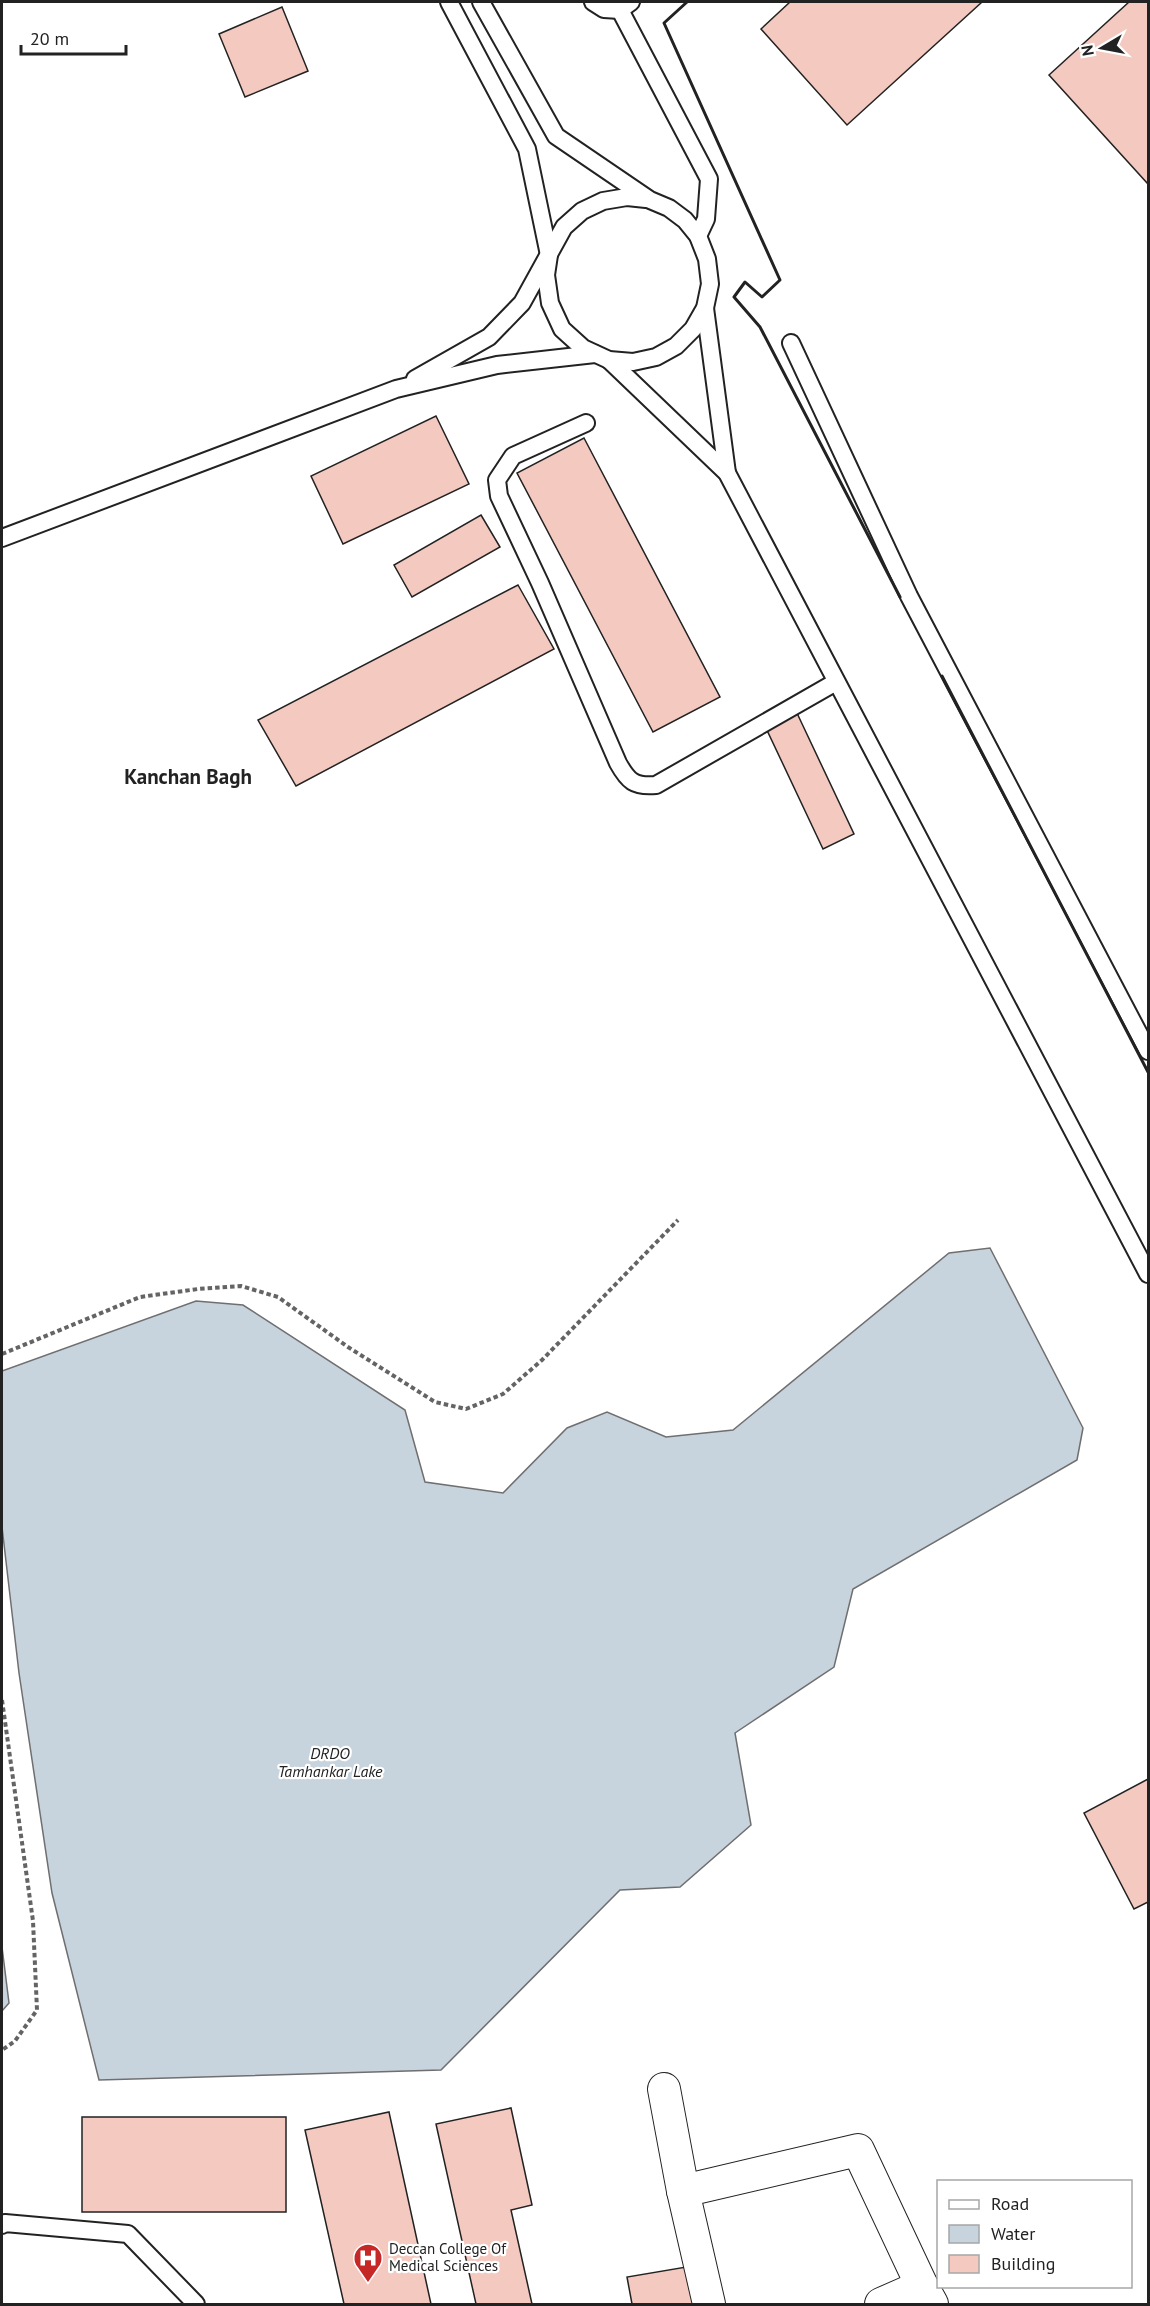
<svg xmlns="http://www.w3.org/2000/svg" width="1150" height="2306" font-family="'PT Sans',sans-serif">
  <rect width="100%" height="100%" fill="#fff"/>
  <g fill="#c7d3dd" stroke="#6f6f6f" stroke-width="1.5">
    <path d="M990 1248 1083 1428 1077 1460 853 1589 834 1667 735 1733 751 1825 680 1887 620 1890 441 2070 99 2080 52 1893 19 1673 2 1527V1371L196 1301 243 1305 405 1410 425 1482 503 1493 567 1428 607 1412 666 1437 733 1430 949 1253Z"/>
    <path d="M2 1947 9 2003 2 2011Z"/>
  </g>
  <g fill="#f3c9c0" stroke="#222" stroke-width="1.5">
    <path d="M790 2H982L847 125 761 29Z"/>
    <path d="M1129 2H1148V184L1049 75Z"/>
    <path d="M282 7 308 71 245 97 219 34Z"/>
    <path d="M436 416 469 484 343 544 311 476Z"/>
    <path d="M584 438 720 697 653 732 517 473Z"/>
    <path d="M481 515 500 547 412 597 394 565Z"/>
    <path d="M518 585 554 649 296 786 258 720Z"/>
    <path d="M796 711 854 834 823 849 765 726Z"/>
    <path d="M1148 1779V1902L1134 1909 1084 1813Z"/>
    <path d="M511 2108 532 2205 511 2210 532 2304H476L436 2124Z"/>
    <path d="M389 2112 431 2304H344L305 2130Z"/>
    <rect x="82" y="2117" width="204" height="95"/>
    <path d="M692 2266 699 2304H632L627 2277Z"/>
  </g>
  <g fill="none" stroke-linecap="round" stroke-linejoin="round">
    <g stroke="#222" stroke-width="20">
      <g id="lane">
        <path d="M449 2 527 149 549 255 546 275 550 303 562 329 583 348 609 360 633 362 656 357 676 346 693 329 705 308 710 284 707 259 698 236 685 220 669 208 650 200 556 136 481 2"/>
        <path d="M593 2 604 9 620 10 631 2"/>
        <path d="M620 10 709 179 706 219 698 236"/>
        <path d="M705 308 727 473"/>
        <path d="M791 343 909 596 1148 1051"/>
        <path d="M609 360 727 473 1148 1274"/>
        <path d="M415 379 489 337 522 303 564 227 582 211 603 201 627 197 646 199"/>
        <path d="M586 423 513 456 497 480 499 496 540 583 618 763C628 781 634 787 656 785L836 682"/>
        <path d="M2 538 396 389 497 365 595 354"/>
        <path d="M2 2225 5 2223 128 2234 196 2304"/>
      </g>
    </g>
    <g stroke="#222" stroke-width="34">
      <g id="street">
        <path d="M664 2089 683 2191 709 2304"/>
        <path d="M683 2191 858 2150 922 2286"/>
        <path d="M881 2304 922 2286 932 2304"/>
      </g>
    </g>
    <g stroke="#646464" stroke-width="4" stroke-dasharray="4.5 3" stroke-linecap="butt">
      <path d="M2 1354 140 1297 198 1289 241 1286 278 1297 348 1347 435 1402 466 1409 503 1394 542 1360 678 1220"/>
      <path d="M2 1700 33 1921 37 2010 15 2041 2 2050"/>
    </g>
    <use href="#lane" stroke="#fff" stroke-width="16"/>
    <use href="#street" stroke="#fff" stroke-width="32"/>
    <g stroke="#222" stroke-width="3">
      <path d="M687 2 664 23 780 280 762 297 745 282 734 297 760 327 900 597"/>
      <path d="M942 676 1148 1072"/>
    </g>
  </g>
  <defs>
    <g id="hospital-pin" transform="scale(1.5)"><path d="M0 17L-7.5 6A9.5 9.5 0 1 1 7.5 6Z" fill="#c62828" stroke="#fff"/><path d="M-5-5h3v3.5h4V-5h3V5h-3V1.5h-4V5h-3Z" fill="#fff"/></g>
  </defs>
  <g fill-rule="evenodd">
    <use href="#hospital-pin" x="368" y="2258"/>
  </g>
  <g text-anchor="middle" stroke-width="4.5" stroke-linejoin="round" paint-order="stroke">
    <g font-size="15" fill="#222" stroke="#fff" text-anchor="start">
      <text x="389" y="2254">Deccan College Of<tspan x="389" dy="17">Medical Sciences</tspan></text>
    </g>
    <g font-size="16" font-style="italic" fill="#222" stroke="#fff">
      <text x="330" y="1759">DRDO<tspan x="330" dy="18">Tamhankar Lake</tspan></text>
    </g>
    <g font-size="21" font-weight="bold" fill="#222" stroke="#fff">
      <text x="188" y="784">Kanchan Bagh</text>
    </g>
  </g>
  <rect width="1150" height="2306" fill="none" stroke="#222222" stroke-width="6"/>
  <rect x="937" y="2180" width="195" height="108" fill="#ffffff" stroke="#a7a7a7" stroke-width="1.5"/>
  <rect x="949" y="2200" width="30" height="9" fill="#ffffff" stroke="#a7a7a7" stroke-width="1.5"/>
  <text x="991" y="2210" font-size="18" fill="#222222">Road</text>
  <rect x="949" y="2225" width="30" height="18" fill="#c7d3dd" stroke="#a7a7a7" stroke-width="1.5"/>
  <text x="991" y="2240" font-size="18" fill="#222222">Water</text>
  <rect x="949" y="2255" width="30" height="18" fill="#f3c9c0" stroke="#a7a7a7" stroke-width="1.5"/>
  <text x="991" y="2270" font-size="18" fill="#222222">Building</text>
  <g transform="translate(1102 48) rotate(260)" stroke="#ffffff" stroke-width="4.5" paint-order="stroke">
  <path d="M0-4.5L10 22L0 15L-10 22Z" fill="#222222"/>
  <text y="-9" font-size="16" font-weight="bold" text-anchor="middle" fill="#222222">N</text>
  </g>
  <path d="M21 45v9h105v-9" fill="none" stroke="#222222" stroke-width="3"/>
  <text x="30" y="45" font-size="18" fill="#222222" stroke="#ffffff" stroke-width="4.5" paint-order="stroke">20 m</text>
</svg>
